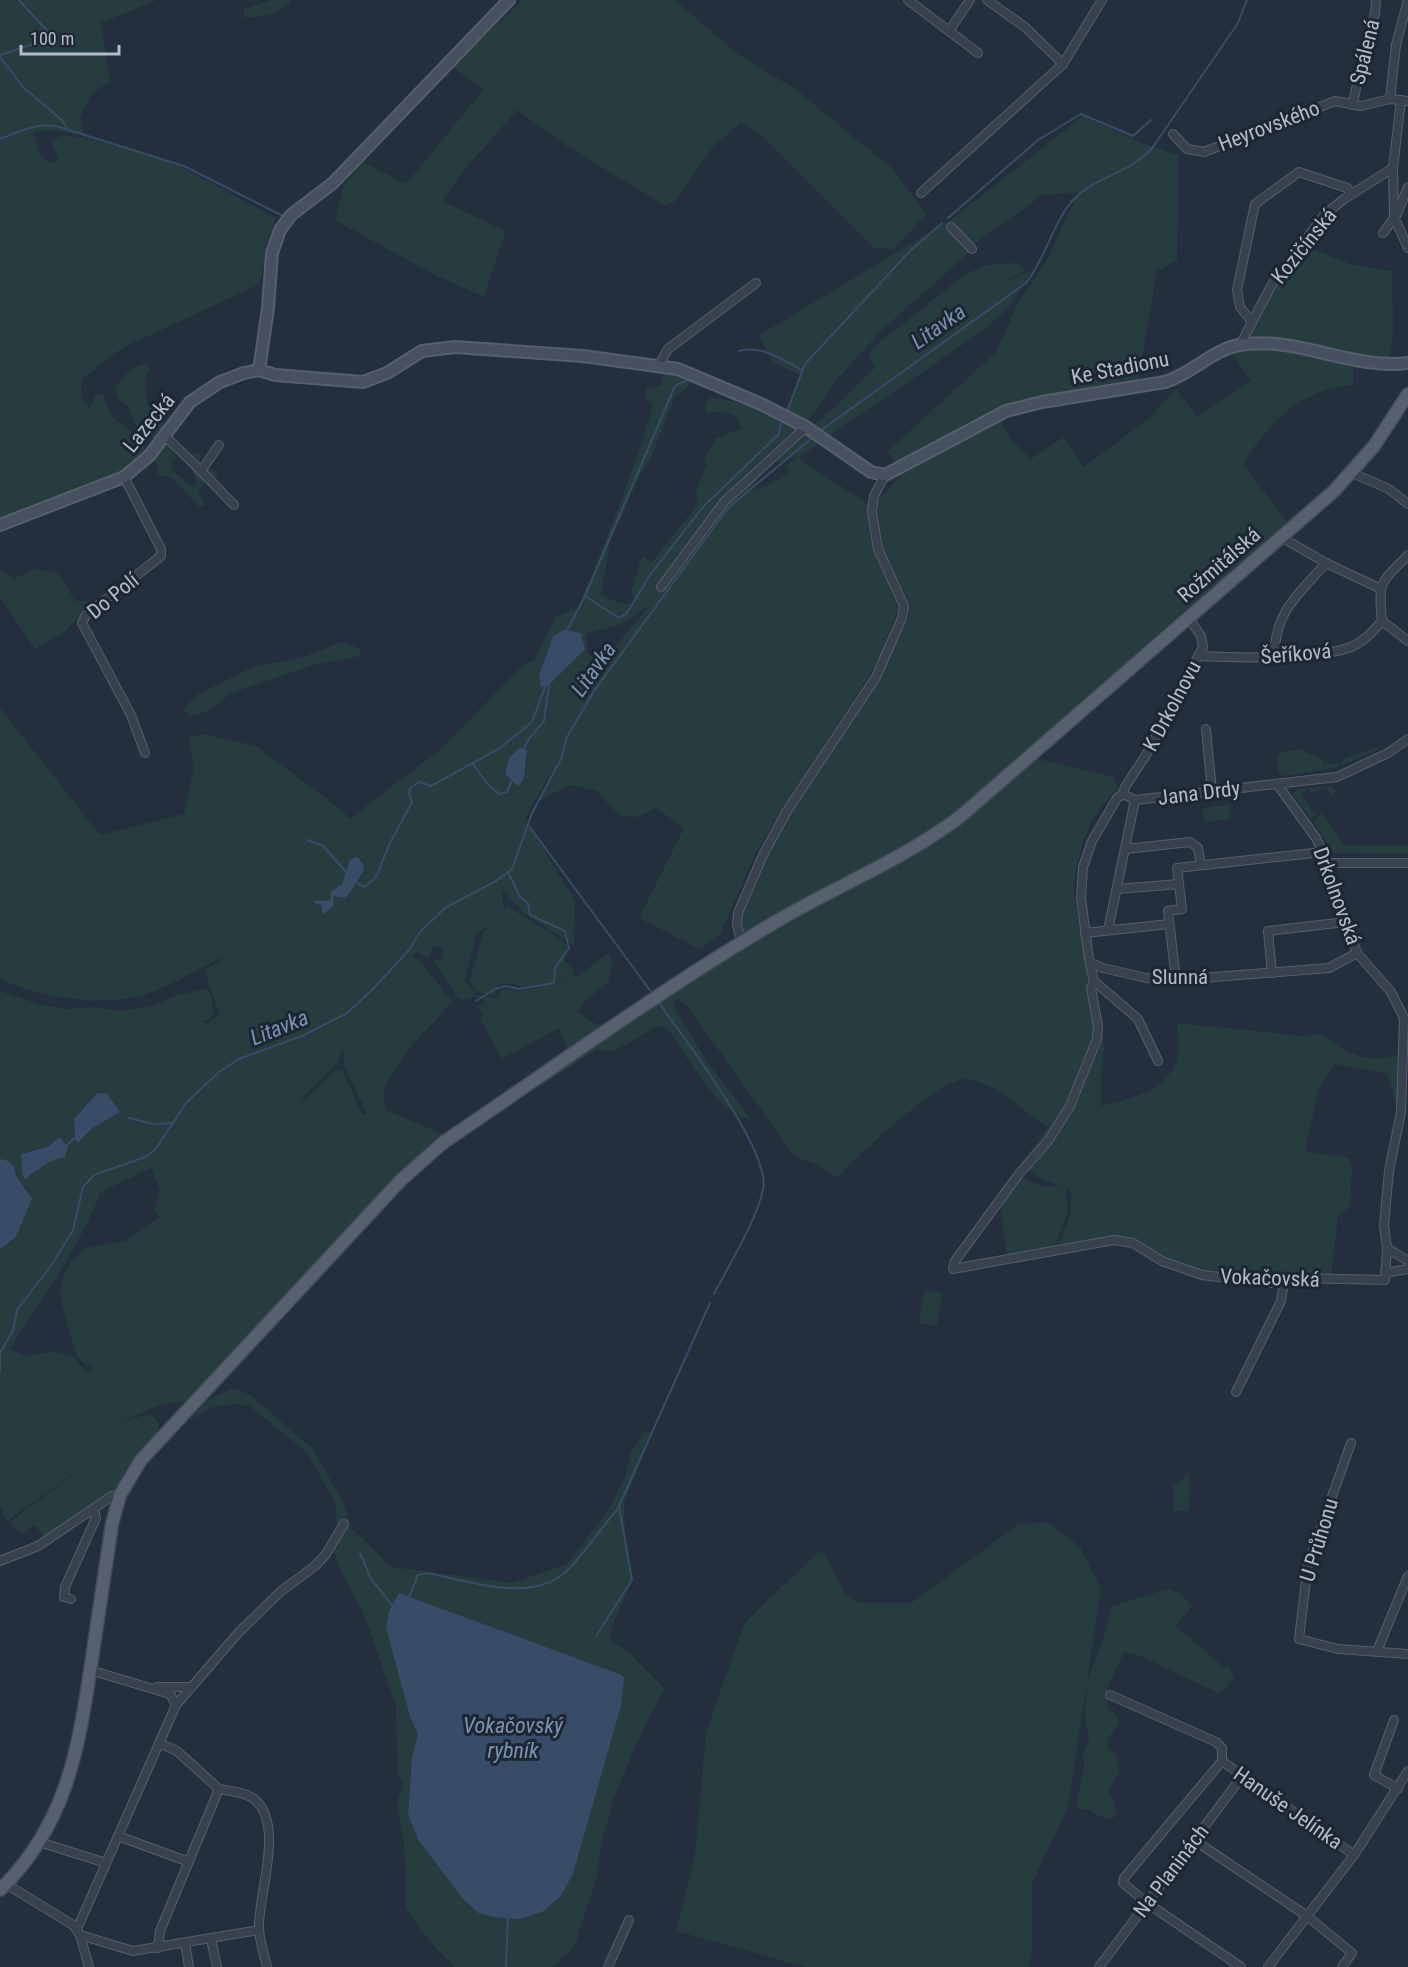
<svg xmlns="http://www.w3.org/2000/svg" width="1408" height="1967" font-family="'Roboto Condensed',sans-serif">
  <rect width="100%" height="100%" fill="#242f3e"/>
  <g fill="#263c3f" fill-rule="evenodd">
    <path d="M0 0H157L101 23 110 82 92 93 80 117 84 135 48 130 33 133C40 144 35 158 53 163L58 159 51 141 62 135 87 138 171 161 276 218 266 245 261 280 258 285 122 348 82 379 81 397 89 408 96 395 104 393C104 412 119 423 134 433L138 431 128 406 117 398 115 388C124 377 132 364 148 364L150 370 145 379 147 404 167 411 161 434 174 443 170 449 177 458 171 461V469L192 487 197 482 190 466 192 453 201 455 199 463 213 470 218 475 213 481 209 477 198 490 205 505 199 507 172 477 157 475 158 467 151 457 159 446 150 434 142 440 147 455 129 471 0 523Z"/>
    <path d="M272 0H291C285 12 257 19 244 17V9Z"/>
    <path d="M522 0H675L735 52 795 89 893 169 926 214 894 249 874 248 762 136 741 122 713 147 674 202 664 205 565 145 517 110 463 171 442 201 506 231 484 297 429 272 335 220 343 187 363 162 406 184 484 89 452 67Z"/>
    <path d="M1083 116 1138 142 1179 155 1177 260 1157 271 1138 381 1067 392 995 409 1011 440 1031 459 1064 437 1084 467 1149 418 1176 389 1197 417 1251 381 1229 349 1273 345 1354 360 1353 385C1301 389 1269 422 1243 464L1287 522 1162 630 1031 750 931 835 745 935C736 927 739 917 743 906L784 825 881 674 909 615 906 596 886 561 880 537 878 501 902 474 888 451 996 352 1016 307 1048 258 1078 192 1043 195 978 241 963 258 883 329 837 379 817 410 804 424 786 415 801 375 774 363 758 336 952 219Z"/>
    <path d="M1305 246 1350 264 1392 271 1393 329 1390 363 1241 344 1272 286Z"/>
    <path d="M1016 263 1025 270 1004 283 1032 270 1009 308 981 332 799 457 803 462 869 504 872 539 898 608 879 660 756 852 720 935 699 949 639 918 684 828 656 808 637 817 619 816 597 791 570 785 538 801 552 771 525 818 575 901 574 946 526 914 502 891 504 911 507 907 513 910 562 940 567 946 564 961 572 968 574 978 608 954 613 961 608 983 584 1001 578 1012 594 1023 603 1026 567 1049 559 1028 502 1059 480 1018 483 1016 478 1008 487 1000 473 997 462 1000 454 995 456 993 433 961 443 958 442 947H433L428 958 417 952 413 956C430 969 438 987 453 1001L407 1051 384 1088 385 1110 446 1135 399 1173 191 1400 162 1404 120 1422 150 1414 159 1423 156 1436 126 1469 115 1491 45 1539 35 1525 22 1534 10 1522 90 1461 7 1521 0 1507V1249L16 1237 30 1204 26 1187 20 1181 14 1166 6 1160 0 1159V991L38 1004 66 1009 94 1007 118 1011 148 1007 178 995 205 989 211 995 213 1015 209 1020 202 1021 208 1024 220 1014 209 986 206 970 225 957C201 966 179 982 154 991 109 1009 43 999 0 979V708L100 835 184 814 194 766 189 738 203 734 256 746 343 811 349 819 441 749 525 663 534 661 555 618 578 607C607 541 632 475 653 406L646 398V389L661 385 662 369 669 364 694 381 675 397 651 457 639 477 610 542 601 595 620 603 636 605 631 591 642 556 652 562 698 504 696 491 707 464 704 461 715 439 742 428 737 417 724 411 707 413 705 405 710 397 740 403 751 400 802 425 769 459 751 492 756 488 759 490 790 472 786 466 798 457 775 463 875 368 869 359V352L882 340 966 274 987 265ZM651 604 602 663 588 654 586 634 622 624ZM553 636 564 670 548 686 539 676ZM521 747 528 751 526 773 505 775 509 758ZM355 857 364 865 365 871 346 898 333 896 324 915H323L317 899 330 901 331 891 342 884 350 859ZM492 925 483 933 470 980C473 992 483 994 494 995L499 985 513 983 521 987 571 980 523 991 503 989 497 998 475 995 465 980 477 933ZM343 1047 345 1067 367 1114 362 1115 342 1069C325 1073 316 1095 299 1101L337 1064ZM93 1096 113 1101 119 1112 91 1129 79 1143 74 1137V1119ZM60 1137 68 1145 30 1177 22 1169 24 1152 49 1146ZM151 1168 160 1190 154 1211 159 1217 126 1241 87 1248 72 1259 66 1271 61 1284 60 1297 74 1349 78 1358 93 1369 87 1373 74 1357 53 1352 24 1356 11 1349C21 1327 35 1310 48 1290 68 1259 87 1227 101 1192Z"/>
    <path d="M0 569 15 578 36 569 59 574 75 601H88L90 605 66 631 35 649 0 597Z"/>
    <path d="M342 642 361 649 360 656 320 663 231 693C218 704 207 714 190 716L183 710 195 696 253 667 303 657Z"/>
    <path d="M1378 747 1380 749 1334 768 1283 776 1278 771 1276 759 1281 752 1300 749 1323 760V764L1342 763V759Z"/>
    <path d="M1038 759 1114 777 1118 789C1089 811 1074 860 1074 894L1098 1026 1105 1045 1101 1072V1106C1129 1099 1164 1092 1176 1062 1180 1051 1177 1035 1177 1023L1303 1036 1322 1033C1348 1054 1369 1067 1402 1053V1094L1395 1101 1388 1076 1382 1072 1335 1064 1319 1088 1305 1151 1349 1158 1352 1167 1350 1206 1338 1216 1331 1276 1226 1275 1180 1266 1118 1236 1058 1247C1064 1229 1075 1211 1070 1191L1073 1192 1034 1175 1021 1163 1048 1128C1027 1113 994 1083 969 1079 942 1075 857 1156 838 1178L814 1163 795 1157 685 1003 677 999 673 1005 705 1059 751 1119C717 1115 687 1055 667 1028L658 1026 614 1051 596 1050 536 1089 568 1063 742 945 903 859 1029 761Z"/>
    <path d="M1331 786 1335 791 1333 798 1326 788 1312 793 1308 789 1301 794 1313 813 1321 810 1311 819 1292 794 1299 789Z"/>
    <path d="M1229 805 1231 819 1204 822 1203 808Z"/>
    <path d="M1323 813 1344 845 1408 846V854L1333 853 1313 821Z"/>
    <path d="M1025 1178 1043 1187 1059 1186 1065 1189 1068 1211 1055 1248 1007 1257 1000 1206 1016 1182Z"/>
    <path d="M924 1290 942 1293 937 1326 919 1323Z"/>
    <path d="M234 1388 250 1395 313 1449 343 1502 351 1528 392 1567 513 1583 567 1564 608 1511 626 1475 630 1454 644 1433 653 1432 624 1502 625 1531 633 1578 612 1626 610 1641 628 1651 665 1689 645 1725 614 1797 602 1841 596 1880 577 1939 572 1950 552 1967H454L421 1931 406 1908 404 1843 397 1803 403 1785 397 1772 396 1706 364 1614 338 1565 331 1541 337 1528 336 1504 308 1454 293 1441 249 1406 238 1404 212 1407 190 1421 207 1400ZM399 1593 622 1675 621 1706 573 1874 478 1913 462 1898 419 1841 408 1815 412 1758 418 1734 410 1717 396 1661Z"/>
    <path d="M1190 1473 1189 1511H1173V1486Z"/>
    <path d="M1048 1522 1080 1547 1101 1589 1087 1681 1104 1637 1112 1606 1168 1589 1179 1593 1192 1606 1176 1626 1226 1669 1228 1665 1234 1679 1224 1690 1218 1693 1140 1656 1124 1652 1107 1689 1108 1709 1118 1716 1119 1723 1109 1737 1107 1746 1116 1756 1120 1772 1108 1790C1112 1799 1116 1805 1116 1816L1111 1819 1098 1816 1091 1810 1078 1809 1076 1804 1084 1767 1083 1755 1089 1740 1085 1718 1087 1682 1068 1807 1032 1883V1949L1028 1967H806L676 1931 695 1856 706 1732 745 1622 818 1552 824 1553 845 1593 859 1603H911L1019 1524Z"/>
  </g>
  <g fill="#394c67">
    <path d="M564 630 581 633 585 649 548 686 541 687 539 676 553 636Z"/>
    <path d="M520 747 528 751C523 764 529 776 518 786L505 774 509 758Z"/>
    <path d="M357 857 364 865V871L346 898 333 896 334 905 323 915 321 905 314 903V900L330 901 331 891 342 884 350 859Z"/>
    <path d="M97 1093 107 1094 120 1112 91 1129 78 1143 75 1139 74 1119Z"/>
    <path d="M60 1137 68 1147 65 1157 49 1162 25 1179 22 1173 21 1154 49 1146Z"/>
    <path d="M0 1159 6 1160 14 1166 16 1175 32 1199 16 1237 0 1249Z"/>
    <path d="M399 1593 622 1675 624 1679 621 1706 573 1874 560 1897 542 1912 519 1919 493 1917 478 1913 462 1898 419 1841 408 1815 412 1758 418 1734 410 1717 386 1627 389 1611Z"/>
  </g>
  <g fill="none" stroke-linecap="round" stroke-linejoin="round">
    <g stroke="#394c67" stroke-width="2">
      <path d="M0 55 51 38V35L19 0"/>
      <path d="M0 57 24 88 62 120 67 129"/>
      <path d="M0 139C18 132 36 123 56 126L184 166 283 216"/>
      <path d="M948 218 1038 140 1081 114 1133 136 1151 120"/>
      <path d="M739 351C763 345 781 359 802 370"/>
      <path d="M787 411 805 364 910 251 942 223"/>
      <path d="M820 431 1026 283C1046 258 1054 219 1075 198 1098 175 1130 174 1153 147L1238 23 1247 0"/>
      <path d="M585 596 675 386 691 378"/>
      <path d="M566 632 585 596 619 618 627 613 650 575 703 507 778 435 782 421"/>
      <path d="M524 749 528 740 544 721 549 685"/>
      <path d="M472 763 491 788 500 794 507 792 512 780"/>
      <path d="M529 826 652 993"/>
      <path d="M307 840 323 846 348 874"/>
      <path d="M355 882 365 887 376 877 390 843 412 802 409 794 410 788 420 782 431 786 500 748 532 722 546 685"/>
      <path d="M657 1000C682 1036 772 1151 763 1190 756 1221 729 1265 714 1294"/>
      <path d="M476 1001 495 989 506 986 519 989 554 983 555 968 569 948 565 931 530 915 528 903 520 897 508 872"/>
      <path d="M129 1118 153 1124"/>
      <path d="M156 1124 173 1123"/>
      <path d="M67 1145 76 1137"/>
      <path d="M0 1353 13 1330 17 1310 53 1263 73 1230 83 1187 94 1175 145 1157 155 1150 187 1102 219 1072 239 1059 304 1035 347 1013 371 991 409 950 420 932 445 908 496 881 512 869 532 813 561 759 567 737 594 691 728 508 813 437"/>
      <path d="M0 1373V1353"/>
      <path d="M360 1553 371 1579 393 1606"/>
      <path d="M409 1597 418 1575 427 1573C470 1581 533 1605 569 1569 587 1550 602 1527 619 1507"/>
      <path d="M596 1636 632 1580 619 1506 710 1303"/>
      <path d="M506 1967 508 1916"/>
    </g>
    <g stroke="#565f6c" stroke-width="10">
      <g id="street">
        <path d="M908 0 949 31 970 0"/>
        <path d="M987 0 1025 27 1063 64"/>
        <path d="M949 31 978 53"/>
        <path d="M1390 99 1396 45 1408 0"/>
        <path d="M1401 100 1393 168 1394 217 1408 248"/>
        <path d="M1352 105 1375 13 1376 0"/>
        <path d="M1173 134 1187 149 1204 152 1335 101 1361 106 1390 99 1408 101"/>
        <path d="M921 193 1063 64 1102 0"/>
        <path d="M951 227 972 249"/>
        <path d="M1383 233 1397 214 1408 187"/>
        <path d="M1252 322 1240 307 1237 290 1255 204 1299 172 1347 188 1352 194"/>
        <path d="M1240 345 1271 286 1324 215 1344 199 1393 168"/>
        <path d="M659 365 668 349 756 283"/>
        <path d="M164 435 201 471 219 445"/>
        <path d="M201 471 234 505"/>
        <path d="M1352 473 1389 489 1408 504"/>
        <path d="M124 477 161 549V556L86 615 82 623 131 715 145 753"/>
        <path d="M1281 537 1326 563 1379 588"/>
        <path d="M1408 555C1380 584 1378 580 1382 621L1408 641"/>
        <path d="M661 587 724 502 806 427"/>
        <path d="M1199 656C1237 658 1316 660 1351 647 1364 642 1373 631 1382 621"/>
        <path d="M1274 656C1276 610 1297 596 1326 563"/>
        <path d="M1206 729 1212 791"/>
        <path d="M1123 794 1117 798 1092 841 1083 867 1081 898 1089 959 1094 981 1138 1019 1158 1061"/>
        <path d="M1123 794 1135 800 1337 777 1388 753 1408 739"/>
        <path d="M1123 794 1125 787 1146 755 1203 647 1201 636 1188 617"/>
        <path d="M1125 849 1190 842 1198 848 1201 865"/>
        <path d="M1328 863H1408"/>
        <path d="M1117 889 1179 884"/>
        <path d="M1108 930 1135 800"/>
        <path d="M1085 933 1169 924"/>
        <path d="M742 942 737 926 738 913 763 855 787 811 876 677 902 618 904 606 878 549 872 512 874 496 885 475"/>
        <path d="M1091 963 1103 968 1146 978 1176 980 1329 968 1357 953"/>
        <path d="M1272 973 1268 931 1346 922"/>
        <path d="M1176 980 1168 911 1182 909 1177 868 1323 852"/>
        <path d="M1094 981 1091 988 1098 1026 1097 1039 1070 1106 1048 1141 1019 1174 955 1261 953 1269 1114 1240 1133 1243 1162 1261 1202 1275 1270 1283 1299 1278 1385 1280 1387 1248 1384 1225 1389 1171 1401 1112 1404 1018 1391 992 1357 953 1324 855 1316 838 1277 784"/>
        <path d="M1387 1248 1408 1261"/>
        <path d="M1385 1273 1408 1269"/>
        <path d="M1236 1392 1281 1301 1283 1288 1281 1282"/>
        <path d="M1351 1443 1308 1564 1299 1639 1338 1649 1408 1654"/>
        <path d="M0 1561 38 1546 112 1496 120 1495"/>
        <path d="M71 1599 64 1597 65 1587 96 1518 94 1509"/>
        <path d="M1377 1651 1408 1576"/>
        <path d="M157 1687H190"/>
        <path d="M1110 1695 1216 1742 1222 1748V1761"/>
        <path d="M176 1705 239 1632 280 1592 315 1566 326 1554 344 1524"/>
        <path d="M1394 1720 1374 1775 1398 1789"/>
        <path d="M159 1743 177 1751 219 1789"/>
        <path d="M1222 1761 1124 1878 1123 1883 1147 1903 1241 1967"/>
        <path d="M1222 1761 1354 1855"/>
        <path d="M118 1836 189 1862"/>
        <path d="M1194 1840 1307 1916 1352 1953 1342 1967"/>
        <path d="M39 1842 106 1863"/>
        <path d="M6 1884 73 1925 80 1935 89 1967"/>
        <path d="M77 1929 176 1705 170 1694 90 1670"/>
        <path d="M80 1935 133 1951 259 1930"/>
        <path d="M211 1939 217 1967"/>
        <path d="M185 1943 189 1967"/>
        <path d="M158 1948 160 1931 219 1789C230 1791 245 1792 254 1799 286 1825 257 1896 259 1930 260 1942 264 1955 267 1967"/>
        <path d="M608 1967 629 1920"/>
        <path d="M1099 1967 1243 1775"/>
        <path d="M1268 1967 1354 1855 1408 1771"/>
      </g>
    </g>
    <g stroke="#565f6c" stroke-width="14">
      <g id="secondary">
        <path d="M259 370 268 308 272 253 280 230 291 215 333 183 509 0"/>
        <path d="M0 525 124 477 149 456 190 402 220 382 244 373 259 370 275 375 363 382 387 373 422 351 455 347 583 356 678 369 761 404 806 427 871 472 885 475 1006 411 1042 402 1165 382C1192 374 1212 350 1239 345 1295 335 1352 370 1408 363"/>
      </g>
    </g>
    <g stroke="#414a57" stroke-width="15">
      <path id="primary" d="M0 1890C66 1825 78 1752 91 1665 98 1618 105 1571 112 1524L120 1495 141 1460 401 1180 444 1142C552 1069 659 991 772 924 835 886 902 861 961 816L1334 491 1374 446 1408 394"/>
    </g>
    <use href="#street" stroke="#38414e" stroke-width="8"/>
    <use href="#secondary" stroke="#465061" stroke-width="10"/>
    <use href="#primary" stroke="#56606e" stroke-width="12"/>
  </g>
  <g text-anchor="middle" stroke-width="6" stroke-linejoin="round" paint-order="stroke">
    <g font-size="21" fill="#b4bcc9" stroke="#1d2633">
      <text transform="translate(1365 52) rotate(-76)" y="7">Spálená</text>
      <text transform="translate(1269 126) rotate(-21)" y="7">Heyrovského</text>
      <text transform="translate(1304 246) rotate(-51)" y="7">Kozičínská</text>
      <text transform="translate(1120 368) rotate(-11)" y="7">Ke Stadionu</text>
      <text transform="translate(149 423) rotate(-51)" y="7">Lazecká</text>
      <text transform="translate(1219 565) rotate(-41)" y="7">Rožmitálská</text>
      <text transform="translate(113 596) rotate(-39)" y="7">Do Polí</text>
      <text transform="translate(1296 654) rotate(-5)" y="7">Šeříková</text>
      <text transform="translate(1172 706) rotate(-62)" y="7">K Drkolnovu</text>
      <text transform="translate(1199 793) rotate(-7)" y="7">Jana Drdy</text>
      <text transform="translate(1337 896) rotate(70)" y="7">Drkolnovská</text>
      <text x="1180" y="984">Slunná</text>
      <text transform="translate(1270 1278) rotate(2)" y="7">Vokačovská</text>
      <text transform="translate(1319 1540) rotate(-73)" y="7">U Průhonu</text>
      <text transform="translate(1288 1808) rotate(35)" y="7">Hanuše Jelínka</text>
      <text transform="translate(1171 1871) rotate(-53)" y="7">Na Planinách</text>
    </g>
    <g font-size="22" font-style="italic" fill="#7c92b1" stroke="#1d2633">
      <text transform="translate(938 326) rotate(-35)" y="8">Litavka</text>
      <text transform="translate(593 669) rotate(-55)" y="8">Litavka</text>
      <text transform="translate(279 1027) rotate(-22)" y="8">Litavka</text>
      <text x="513" y="1733">Vokačovský<tspan x="513" dy="25">rybník</tspan></text>
    </g>
  </g>
  <path d="M21 45v9h98v-9" fill="none" stroke="#b4bcc9" stroke-width="3"/>
  <text x="30" y="45" font-size="18" fill="#b4bcc9" stroke="#1d2633" stroke-width="4.5" paint-order="stroke">100 m</text>
</svg>
